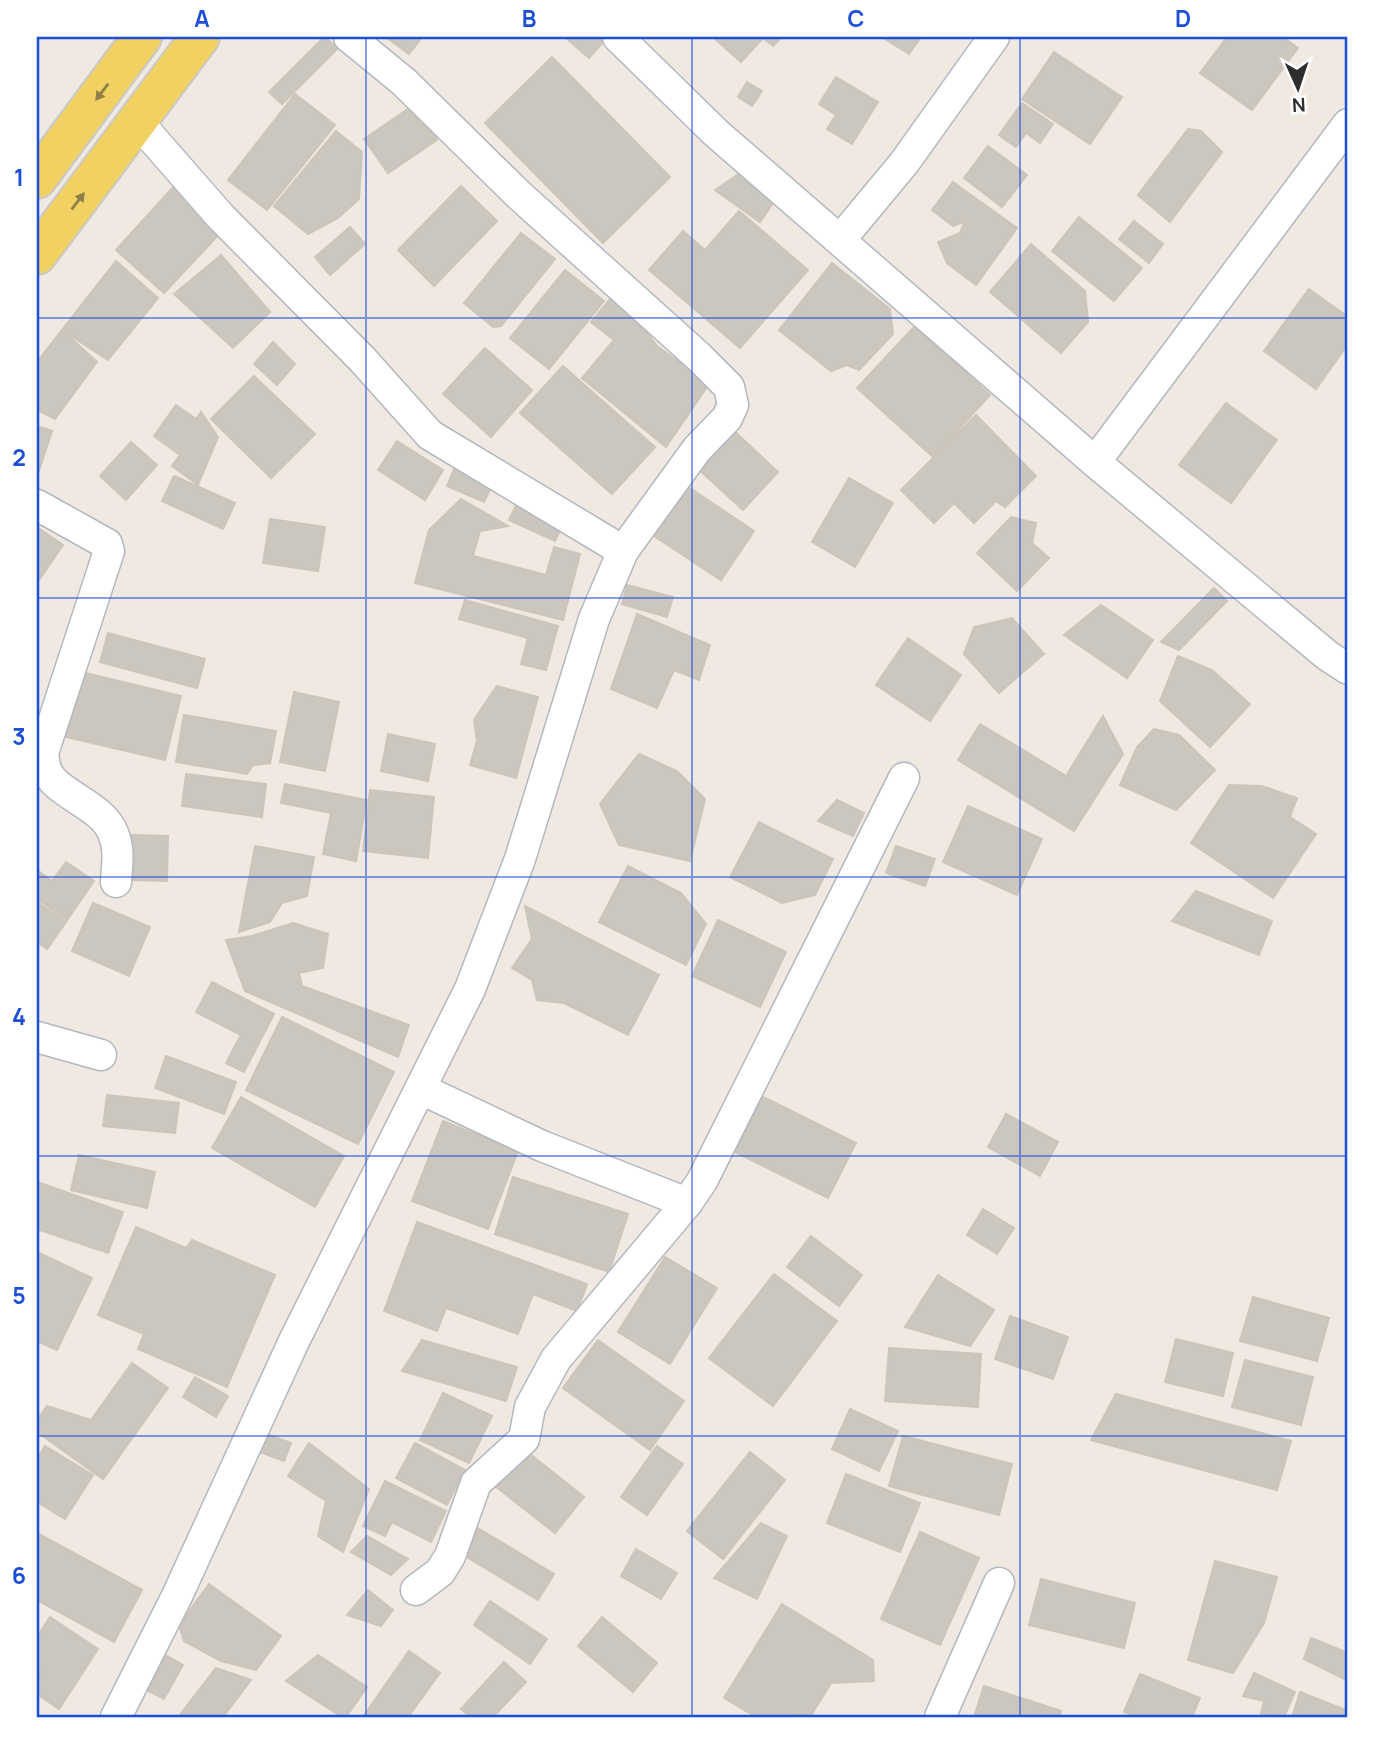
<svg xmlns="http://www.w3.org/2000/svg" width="1385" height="1754" font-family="Manrope,sans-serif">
  <rect width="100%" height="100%" fill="#efe9e1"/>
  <g fill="#cbc7bf" stroke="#cbc5ba" stroke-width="2">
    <path d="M324 37 338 48 282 104 269 92Z"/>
    <path d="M386 37H422L409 54Z"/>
    <path d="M565 37H599L604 41 589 58Z"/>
    <path d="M713 37H782L773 46 763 38 741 62Z"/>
    <path d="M882 37H921L909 54Z"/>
    <path d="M1227 37H1283L1298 48 1252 110 1200 73Z"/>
    <path d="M1054 52 1122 97 1090 144 1022 99Z"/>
    <path d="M552 57 670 177 603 243 485 123Z"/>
    <path d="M836 77 878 102 852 144 827 129 836 115 819 104Z"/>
    <path d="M747 82 762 91 752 106 738 97Z"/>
    <path d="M295 94 335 125 267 210 228 180Z"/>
    <path d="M1022 103 1053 124 1040 143 1026 133 1016 147 999 135Z"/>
    <path d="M414 105 437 140 388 173 364 139Z"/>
    <path d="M1188 129 1201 131 1222 152 1170 222 1138 195Z"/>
    <path d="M336 131 362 152 359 199 338 218 308 234 274 206Z"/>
    <path d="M988 146 1027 175 1002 207 964 178Z"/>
    <path d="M743 171 778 196 760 222 715 190Z"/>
    <path d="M953 182 1017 228 976 285 947 263 938 242 960 233 965 221 953 226 932 210Z"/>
    <path d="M176 184 225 228 164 293 116 250Z"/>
    <path d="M461 186 497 221 434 286 398 250Z"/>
    <path d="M739 211 808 270 740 348 649 270 683 231 705 250Z"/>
    <path d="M1079 217 1142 268 1114 301 1052 251Z"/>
    <path d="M1134 221 1163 244 1149 263 1119 239Z"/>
    <path d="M350 227 365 244 330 275 315 257Z"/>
    <path d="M521 233 555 259 501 326 493 327 464 303Z"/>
    <path d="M1031 244 1085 291 1088 322 1061 353 990 292Z"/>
    <path d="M221 255 270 312 233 348 174 294Z"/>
    <path d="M116 261 158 298 108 360 62 330Z"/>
    <path d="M832 263 890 309 893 334 859 370 847 365 831 371 779 330Z"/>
    <path d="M565 270 604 301 549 369 510 338Z"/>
    <path d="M1309 289 1348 317V344L1316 389 1264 351Z"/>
    <path d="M616 292 657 346 709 384 666 447 582 378 614 340 591 322Z"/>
    <path d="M915 326 990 395 933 457 857 388Z"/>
    <path d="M62 330 97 362 55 419 37 410V362Z"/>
    <path d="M273 342 295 364 277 385 254 364Z"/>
    <path d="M485 348 532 390 491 437 443 394Z"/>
    <path d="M563 366 655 447 612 494 520 413Z"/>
    <path d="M254 376 315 434 271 478 211 419Z"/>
    <path d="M1226 403 1277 440 1231 503 1179 465Z"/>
    <path d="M176 405 196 419 201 412 218 437 198 485 172 466 180 455 154 436Z"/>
    <path d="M976 415 1036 476 1005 507 996 501 974 523 954 503 934 523 901 490Z"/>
    <path d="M37 426 52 431 37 477Z"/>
    <path d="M732 429 778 472 743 510 696 467Z"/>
    <path d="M397 441 443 470 425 500 378 470Z"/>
    <path d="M131 442 157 465 126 500 100 476Z"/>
    <path d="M456 465 494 481 484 502 447 486Z"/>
    <path d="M174 476 235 503 223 529 162 501Z"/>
    <path d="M849 478 893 503 855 567 812 542Z"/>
    <path d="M684 484 754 531 721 580 651 534Z"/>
    <path d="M461 499 508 526 480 531 473 556 546 575 554 547 580 554 563 620 415 583 429 530Z"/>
    <path d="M519 499 565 520 555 541 509 520Z"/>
    <path d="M1011 517 1036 523 1032 543 1049 558 1017 591 977 553Z"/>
    <path d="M270 519 325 527 318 571 263 563Z"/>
    <path d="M37 527 63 545 37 583Z"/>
    <path d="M627 585 673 597 667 617 622 604Z"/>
    <path d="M1214 588 1227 601 1179 650 1161 642Z"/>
    <path d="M465 600 558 626 546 670 521 664 528 638 459 619Z"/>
    <path d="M1101 605 1153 640 1127 678 1064 635Z"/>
    <path d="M637 614 710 645 699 680 674 670 657 708 611 689Z"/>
    <path d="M1012 618 1044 654 999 693 964 654 974 627Z"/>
    <path d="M108 633 205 659 197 688 100 662Z"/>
    <path d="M908 638 961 675 930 721 876 685Z"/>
    <path d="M1178 656 1212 670 1250 704 1210 747 1160 701Z"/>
    <path d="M77 671 181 696 165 760 62 736Z"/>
    <path d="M497 686 538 697 516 778 470 765 477 741 474 720Z"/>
    <path d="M294 692 339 702 325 771 280 762Z"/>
    <path d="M184 715 276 731 270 763 253 765 247 774 176 762Z"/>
    <path d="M1103 716 1123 754 1074 831 958 760 980 724 1066 776Z"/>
    <path d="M1154 729 1179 735 1215 770 1176 810 1120 785 1137 747Z"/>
    <path d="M388 734 435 744 428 781 381 771Z"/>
    <path d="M639 754 677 771 705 799 690 861 619 845 600 804Z"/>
    <path d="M186 774 266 784 262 817 182 806Z"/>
    <path d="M285 784 367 800 356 861 323 854 331 813 281 803Z"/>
    <path d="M1229 785 1262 786 1297 798 1290 817 1316 834 1273 898 1191 843Z"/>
    <path d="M370 790 434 797 428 858 363 851Z"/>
    <path d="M837 800 864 813 853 836 818 821Z"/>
    <path d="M968 806 1042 839 1017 895 943 862Z"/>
    <path d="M759 822 833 859 815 895 782 903 730 877Z"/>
    <path d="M130 835 168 836 167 881 129 880Z"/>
    <path d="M255 846 314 857 307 896 282 903 270 922 239 932Z"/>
    <path d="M896 846 935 859 925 886 886 873Z"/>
    <path d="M66 862 94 881 67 920 37 899V870L52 881Z"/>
    <path d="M628 866 681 893 706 924 686 965 599 922Z"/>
    <path d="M1196 891 1272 921 1259 955 1172 921Z"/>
    <path d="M37 902 66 922 47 949 37 942Z"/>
    <path d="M93 903 150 927 129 976 72 951Z"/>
    <path d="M525 906 659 975 628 1035 564 1003 537 1000 532 980 512 968 532 939Z"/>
    <path d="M718 920 786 952 760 1007 692 976Z"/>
    <path d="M293 923 328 934 323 968 299 973 302 986 409 1025 398 1057 245 991 226 940 252 936Z"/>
    <path d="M212 982 274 1014 244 1072 226 1063 241 1035 196 1012Z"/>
    <path d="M282 1017 394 1072 358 1144 246 1090Z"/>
    <path d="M166 1056 236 1082 224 1114 155 1088Z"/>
    <path d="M107 1095 179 1103 175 1133 103 1126Z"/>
    <path d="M759 1095 856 1143 828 1198 731 1150Z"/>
    <path d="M241 1097 344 1156 315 1207 212 1148Z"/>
    <path d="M1006 1114 1058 1142 1040 1176 988 1147Z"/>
    <path d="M443 1121 518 1151 488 1229 412 1201Z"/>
    <path d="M79 1155 155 1172 147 1208 71 1190Z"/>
    <path d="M513 1177 628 1214 609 1272 495 1234Z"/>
    <path d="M37 1182 123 1212 108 1253 37 1229Z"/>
    <path d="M983 1209 1014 1228 997 1254 967 1235Z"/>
    <path d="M417 1222 587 1284 577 1311 533 1294 518 1334 446 1308 437 1331 384 1311Z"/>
    <path d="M136 1227 186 1248 192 1240 275 1275 227 1387 138 1349 144 1334 98 1315Z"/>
    <path d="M811 1236 862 1275 839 1306 787 1267Z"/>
    <path d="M37 1252 92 1278 57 1350 37 1341Z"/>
    <path d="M665 1257 717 1288 670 1364 618 1332Z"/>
    <path d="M774 1274 837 1321 773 1406 709 1358Z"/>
    <path d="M938 1275 994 1310 970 1346 905 1327Z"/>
    <path d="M1253 1297 1329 1318 1317 1361 1240 1341Z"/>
    <path d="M1010 1316 1068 1337 1053 1379 995 1359Z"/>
    <path d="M1176 1339 1233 1353 1223 1396 1165 1382Z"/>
    <path d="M422 1340 517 1367 506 1401 402 1371Z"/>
    <path d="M598 1340 684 1401 650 1450 563 1388Z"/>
    <path d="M889 1348 981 1354 978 1407 885 1401Z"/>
    <path d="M1245 1360 1313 1377 1301 1425 1232 1407Z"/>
    <path d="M132 1363 168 1388 103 1479 37 1432V1420L47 1406 91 1420Z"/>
    <path d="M195 1377 228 1396 216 1417 183 1397Z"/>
    <path d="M443 1393 492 1416 469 1463 420 1440Z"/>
    <path d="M1116 1394 1291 1441 1277 1490 1091 1440Z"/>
    <path d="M850 1409 898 1431 879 1471 832 1449Z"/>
    <path d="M264 1433 291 1443 284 1461 257 1451Z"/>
    <path d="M903 1436 1012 1464 999 1515 889 1486Z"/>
    <path d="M309 1443 369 1489 343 1552 318 1536 326 1501 288 1476Z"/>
    <path d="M415 1443 465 1470 447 1505 396 1478Z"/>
    <path d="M45 1446 93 1475 65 1519 37 1502V1460Z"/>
    <path d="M657 1446 683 1464 647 1515 621 1497Z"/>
    <path d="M525 1450 584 1497 555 1533 495 1486Z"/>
    <path d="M750 1452 785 1480 723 1559 687 1531Z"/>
    <path d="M846 1474 920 1503 900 1552 827 1523Z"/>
    <path d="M385 1481 446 1511 431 1542 392 1522 385 1536 363 1526Z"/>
    <path d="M761 1523 787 1536 757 1599 714 1578Z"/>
    <path d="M476 1527 554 1574 538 1600 460 1553Z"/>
    <path d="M920 1532 979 1558 940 1645 881 1619Z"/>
    <path d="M37 1533 142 1590 114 1642 37 1600Z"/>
    <path d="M367 1536 408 1559 391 1575 351 1552Z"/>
    <path d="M636 1549 677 1573 661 1599 621 1576Z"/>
    <path d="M1215 1561 1277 1577 1264 1623 1233 1673 1188 1660Z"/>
    <path d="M1041 1579 1135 1603 1124 1648 1029 1625Z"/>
    <path d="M209 1584 281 1636 256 1670 221 1661 184 1641 179 1625Z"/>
    <path d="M368 1590 393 1610 381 1626 347 1615Z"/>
    <path d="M490 1601 547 1639 530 1664 474 1625Z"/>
    <path d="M782 1604 873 1660 874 1681 831 1683 812 1714H796L794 1717H756L724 1698Z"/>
    <path d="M50 1617 98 1649 59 1709 37 1694 40 1671 37 1669V1637Z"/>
    <path d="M602 1617 657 1663 633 1692 578 1646Z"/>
    <path d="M1311 1638 1348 1653V1681L1304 1659Z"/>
    <path d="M409 1651 440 1673 408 1717H363Z"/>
    <path d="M160 1652 183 1665 164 1699 141 1687Z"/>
    <path d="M318 1655 367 1687 346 1717H342L286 1681Z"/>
    <path d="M504 1662 526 1682 493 1717H471L461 1709Z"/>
    <path d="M216 1668 251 1680 223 1717 179 1716Z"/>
    <path d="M1254 1673 1295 1692 1284 1717 1261 1714 1264 1701 1243 1696Z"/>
    <path d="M1140 1674 1200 1698 1192 1717H1138L1124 1712Z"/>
    <path d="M984 1686 1061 1711 1059 1717H974Z"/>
    <path d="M1300 1692 1348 1711V1717H1292Z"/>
  </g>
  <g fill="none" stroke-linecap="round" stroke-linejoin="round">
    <g stroke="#b4b7c1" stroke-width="33">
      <g id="street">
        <path d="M618 37 716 133 1095 462 1328 656 1348 669"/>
        <path d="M137 121 221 217 362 359 430 435 623 551"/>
        <path d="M840 240 904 163 994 37"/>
        <path d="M1095 462 1348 124"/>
        <path d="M37 505 107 544 109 551 43 753C44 758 44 764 46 769 54 794 102 804 113 833 120 849 117 865 116 882"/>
        <path d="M37 1037 101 1055"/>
        <path d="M421 1089 542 1146 687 1203"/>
        <path d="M416 1590 440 1572 450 1556 476 1483 524 1439 530 1407 556 1359 687 1203 702 1181 904 778"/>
        <path d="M116 1717 177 1596 294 1341 470 989 520 859 594 619 623 551 697 449 727 418 733 405 729 387 699 357 519 195 404 82 349 37"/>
        <path d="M940 1717 999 1583"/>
      </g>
    </g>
    <g stroke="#c9c9c9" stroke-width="42">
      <g id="primary">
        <path d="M37 179 142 37"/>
        <path d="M37 255 200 37"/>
      </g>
    </g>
    <use href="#street" stroke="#fff" stroke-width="30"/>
    <use href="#primary" stroke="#f2d163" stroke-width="38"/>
  </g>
  <defs><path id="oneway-solid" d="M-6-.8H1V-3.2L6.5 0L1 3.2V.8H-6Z" transform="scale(1.75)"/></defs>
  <g fill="#908048">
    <use href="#oneway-solid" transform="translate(102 92) rotate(127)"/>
    <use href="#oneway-solid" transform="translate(78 201) rotate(-53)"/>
  </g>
  <path fill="none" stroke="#1d4ed8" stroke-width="2" stroke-opacity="0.55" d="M366 37V1717M692 37V1717M1020 37V1717M37 318H1348M37 598H1348M37 877H1348M37 1156H1348M37 1436H1348"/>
  <rect width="1385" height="1754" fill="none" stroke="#ffffff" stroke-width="77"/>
  <g transform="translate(1298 88) rotate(177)" stroke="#ffffff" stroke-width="5" paint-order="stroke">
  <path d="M0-5L12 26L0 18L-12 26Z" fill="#2e2e2e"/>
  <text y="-10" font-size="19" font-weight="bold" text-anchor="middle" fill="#2e2e2e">N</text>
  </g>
  <rect x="38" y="38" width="1308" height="1678" fill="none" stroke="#1d4ed8" stroke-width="2.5"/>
  <g font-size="23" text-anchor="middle" font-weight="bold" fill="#1d4ed8">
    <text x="202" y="27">A</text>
    <text x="529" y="27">B</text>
    <text x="856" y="27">C</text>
    <text x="1183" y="27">D</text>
    <text x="19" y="186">1</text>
    <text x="19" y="466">2</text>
    <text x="19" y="745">3</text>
    <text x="19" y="1025">4</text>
    <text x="19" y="1304">5</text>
    <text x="19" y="1584">6</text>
  </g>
</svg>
